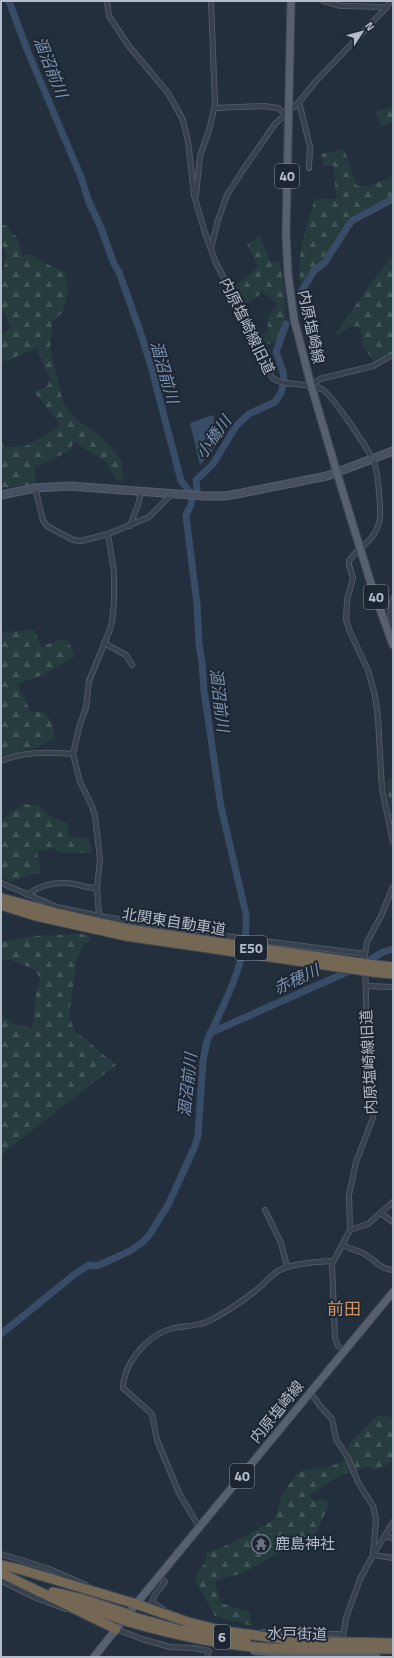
<svg xmlns="http://www.w3.org/2000/svg" width="394" height="1658" font-family="'Titillium Web','Noto Sans JP',sans-serif">
  <defs>
    <pattern id="forest-firs" width="22" height="20" patternUnits="userSpaceOnUse"><rect width="22" height="20" fill="#263c3f"/><path d="M5 1l3.5 6h-7zM16 11l3.5 6h-7z" fill="#435659"/></pattern>
  </defs>
  <rect width="100%" height="100%" fill="#242f3e"/>
  <g fill="url(#forest-firs)">
    <path d="M393 106V122L382 126 375 112Z"/>
    <path d="M344 149 357 186H369L393 176V196L360 213 344 225 328 251 301 287C295 257 306 227 315 199H336L334 166H323L321 154Z"/>
    <path d="M1 225H6L17 238 23 255H33L37 259 65 273 68 292 63 312 54 320 52 324 50 348 63 403 77 420 95 432 109 444 122 462 123 479 116 480 106 462 74 442 69 451 35 467V484L1 488V436L4 447 26 446 61 425 34 392 47 386 50 380 37 348 1 363V334L11 327 1 306V270L4 269 6 254 1 243Z"/>
    <path d="M260 236 270 261 280 263 284 287 286 322 281 329 278 342 262 345 259 338 268 330V317L278 304 262 292 251 302H241L234 287 258 267 247 244Z"/>
    <path d="M393 255V353L375 363 362 345 361 327 351 326 337 336 335 333 348 316 368 287Z"/>
    <path d="M34 630 41 647 60 639 67 640 72 649 74 657 45 674 17 684 31 712H44L52 722 55 737 36 748 1 756V638L4 632Z"/>
    <path d="M393 776V825L386 783Z"/>
    <path d="M24 804 37 805 53 818 67 823 68 836 89 839 92 853H66L50 848 37 852 41 872 9 882 1 876V819Z"/>
    <path d="M82 934 89 936 91 940 82 947 77 959 69 1014 74 1030 116 1065 7 1150 1 1158V1015L14 1024 32 1028 36 994 40 978 34 969 10 960H1V942L32 936Z"/>
    <path d="M377 1416 390 1417 393 1421V1462L374 1470 369 1467 342 1474 309 1495 315 1500 327 1501 328 1507 310 1546 292 1545 243 1573 218 1580 215 1583 221 1603 249 1612 252 1626 215 1616 195 1581 198 1570 205 1564 207 1553 232 1543 274 1520 283 1493 298 1472 327 1467 342 1462 351 1442Z"/>
  </g>
  <path fill="#394c67" d="M213 415 215 421 221 419 224 429 211 453 200 465 190 423Z"/>
  <g fill="none" stroke-linecap="round" stroke-linejoin="round">
    <g stroke="#394c67" stroke-width="7">
      <path d="M301 292 314 271 325 262 348 226 353 220 393 199"/>
      <path d="M284 380 283 372 276 352 286 324"/>
      <path d="M192 497 197 489 196 480 213 464 236 426 249 414 275 402 281 393 283 385"/>
      <path d="M363 964 383 952 393 949"/>
      <path d="M210 1033 354 969"/>
      <path d="M1 1334 75 1274 89 1265 97 1266 130 1251 144 1241 150 1234 168 1205 195 1146 198 1135 203 1061 207 1041C225 1001 249 959 246 914L221 807 204 691 202 663 199 644 197 604 186 516C187 511 190 508 191 504 194 495 186 487 181 481L151 366 141 334 119 272 114 264 101 228 89 202 81 177 28 52 9 1"/>
    </g>
    <g stroke="#565f6c" stroke-width="6">
      <g id="street">
        <path d="M107 1 109 16 128 45 168 93 183 120 188 141 194 195 205 233 216 263 263 351 271 376C279 388 310 381 323 390 332 395 372 454 375 465 378 475 382 514 379 523 374 542 359 546 349 561V565L353 578 347 600 346 620 350 632 368 670 375 696 378 718 382 789 393 842"/>
        <path d="M323 1 341 6 387 7"/>
        <path d="M299 102 310 147 309 168"/>
        <path d="M214 108 264 106 278 108 285 114"/>
        <path d="M196 195 200 156 210 127 215 104 211 1"/>
        <path d="M211 248 218 220 227 195 243 170 275 124 299 102 316 81 387 7 390 1"/>
        <path d="M311 385 320 379 373 366 393 355"/>
        <path d="M35 488 43 520 47 526 73 540 81 541 108 534 149 517 172 494"/>
        <path d="M130 526 138 505 141 492"/>
        <path d="M393 598C389 609 390 617 393 628"/>
        <path d="M104 643 126 655 132 665"/>
        <path d="M1 761C25 751 48 752 73 754"/>
        <path d="M1 883 57 907 99 916 232 937 365 954"/>
        <path d="M27 895C41 884 57 881 75 884 82 886 89 888 97 888"/>
        <path d="M99 916 97 888 100 859 95 816 92 806 80 782 73 754 80 724 86 708 89 681 109 632 112 622 114 603V572L108 534"/>
        <path d="M366 986 393 987"/>
        <path d="M265 1210 281 1243 287 1267"/>
        <path d="M382 1214 393 1222"/>
        <path d="M350 1230 368 1224 393 1202"/>
        <path d="M343 1245C351 1250 359 1250 366 1255 376 1261 380 1269 393 1270"/>
        <path d="M344 1351 338 1346 335 1338 332 1264 350 1230 349 1195 356 1162 373 1118 367 1043 365 954 367 942 381 916 393 887"/>
        <path d="M310 1392 321 1407 332 1419 336 1439 348 1458 358 1482 373 1506 376 1520 373 1555"/>
        <path d="M199 1527 179 1493 157 1440 152 1414 123 1388C123 1364 147 1336 170 1329 183 1325 199 1327 211 1320 228 1311 244 1300 259 1288 267 1281 272 1273 282 1269 297 1263 316 1262 333 1261"/>
        <path d="M385 1536 393 1538"/>
        <path d="M1 1554 47 1568 86 1585"/>
        <path d="M373 1555 393 1558"/>
        <path d="M159 1575 165 1582 154 1596 152 1602 163 1609"/>
        <path d="M1 1581 36 1598 66 1609"/>
        <path d="M116 1629 142 1639 170 1647 194 1648 209 1651 207 1657"/>
        <path d="M263 1632 295 1634H342"/>
        <path d="M343 1637 346 1618 360 1579 373 1555 393 1522"/>
      </g>
    </g>
    <g stroke="#565f6c" stroke-width="9">
      <path id="secondary" d="M1 495 35 488 69 486 204 496H225L242 493 327 476 393 451"/>
    </g>
    <g stroke="#414a57" stroke-width="9">
      <g id="primary">
        <path d="M291 1 286 234 288 274 294 319 311 385 337 473 372 587 393 645"/>
        <path d="M254 1651 297 1655H366L377 1657"/>
        <path d="M94 1657 136 1604 393 1292"/>
      </g>
    </g>
    <g stroke="#434c59" stroke-width="11">
      <g id="highway">
        <path d="M1 898 61 914 127 929"/>
        <path d="M1 905 36 916 126 936"/>
        <path d="M375 965 393 967"/>
        <path d="M373 972 393 974"/>
        <path d="M1 1565 19 1569 136 1604 188 1622 224 1631 312 1643"/>
        <path d="M1 1573 116 1629"/>
        <path d="M53 1592 83 1599 122 1612"/>
        <path d="M72 1601 117 1618"/>
        <path d="M134 1617 180 1630 246 1640"/>
        <path d="M129 1622C171 1634 212 1644 255 1647 301 1651 347 1648 393 1649"/>
        <path d="M306 1643 343 1642 390 1643"/>
      </g>
    </g>
    <use href="#street" stroke="#38414e" stroke-width="4.5"/>
    <use href="#secondary" stroke="#465061" stroke-width="7"/>
    <use href="#primary" stroke="#56606e" stroke-width="7"/>
    <use href="#highway" stroke="#746855" stroke-width="9"/>
    <g stroke="#434c59" stroke-width="11" stroke-linecap="butt">
      <g id="highway-bridge">
        <path d="M127 929 375 965"/>
        <path d="M126 936 373 972"/>
        <path d="M122 1612 134 1617"/>
        <path d="M117 1618 129 1622"/>
      </g>
    </g>
    <use href="#highway-bridge" stroke="#746855" stroke-width="9"/>
  </g>
  <defs>
    <g id="temple-ring" transform="scale(1)"><circle r="9.5" fill="#1d2633" stroke="#6b7280" stroke-width="1.5"/><path d="M0-6L5-2H3V0L6.5 2.5H4V6H1.5V3h-3V6H-4V2.5H-6.5L-3 0V-2H-5Z" fill="#6b7280"/></g>
  </defs>
  <g fill-rule="evenodd">
    <use href="#temple-ring" x="261" y="1544"/>
  </g>
  <g text-anchor="middle" stroke-width="4" stroke-linejoin="round" paint-order="stroke">
    <g fill="#1d2633" stroke="#878f9c" stroke-width="1">
      <rect x="275" y="164" width="24" height="24" rx="3"/>
      <rect x="364" y="585" width="24" height="24" rx="3"/>
      <rect x="235" y="936" width="32" height="24" rx="3"/>
      <rect x="230" y="1464" width="24" height="24" rx="3"/>
      <rect x="214" y="1625" width="16" height="24" rx="3"/>
    </g>
    <g font-size="14" font-weight="bold" fill="#b4bcc9">
      <text x="287" y="181">40</text>
      <text x="376" y="602">40</text>
      <text x="251" y="953">E50</text>
      <text x="242" y="1481">40</text>
      <text x="222" y="1642">6</text>
    </g>
    <g font-size="15" fill="#b4bcc9" stroke="#1d2633">
      <text transform="translate(247 326) rotate(64)" y="5">内原塩崎線旧道</text>
      <text transform="translate(311 327) rotate(78)" y="5">内原塩崎線</text>
      <text transform="translate(174 922) rotate(9)" y="5">北関東自動車道</text>
      <text transform="translate(369 1062) rotate(-93)" y="5">内原塩崎線旧道</text>
      <text transform="translate(277 1412) rotate(-51)" y="5">内原塩崎線</text>
      <text transform="translate(297 1634) rotate(1)" y="5">水戸街道</text>
    </g>
    <g font-size="15" fill="#b4bcc9" stroke="#1d2633" text-anchor="start">
      <text x="275" y="1549">鹿島神社</text>
    </g>
    <g font-size="16" font-style="italic" fill="#7c92b1" stroke="#1d2633">
      <text transform="translate(51 67) rotate(68)" y="6">涸沼前川</text>
      <text transform="translate(165 372) rotate(74)" y="6">涸沼前川</text>
      <text transform="translate(213 437) rotate(-54)" y="6">小橋川</text>
      <text transform="translate(220 700) rotate(83)" y="6">涸沼前川</text>
      <text transform="translate(296 979) rotate(-25)" y="6">赤穂川</text>
      <text transform="translate(187 1085) rotate(-84)" y="6">涸沼前川</text>
    </g>
    <g font-size="17" fill="#d59563" stroke="#1d2633">
      <text x="344" y="1315">前田</text>
    </g>
  </g>
  <rect width="394" height="1658" fill="none" stroke="#b4bcc9" stroke-width="4"/>
  <g transform="translate(362 32) rotate(54)" stroke="#1d2633" stroke-width="3" paint-order="stroke">
  <path d="M0-3L7 15L0 10L-7 15Z" fill="#b4bcc9"/>
  <text y="-6" font-size="11" font-weight="bold" text-anchor="middle" fill="#b4bcc9">N</text>
  </g>
</svg>
